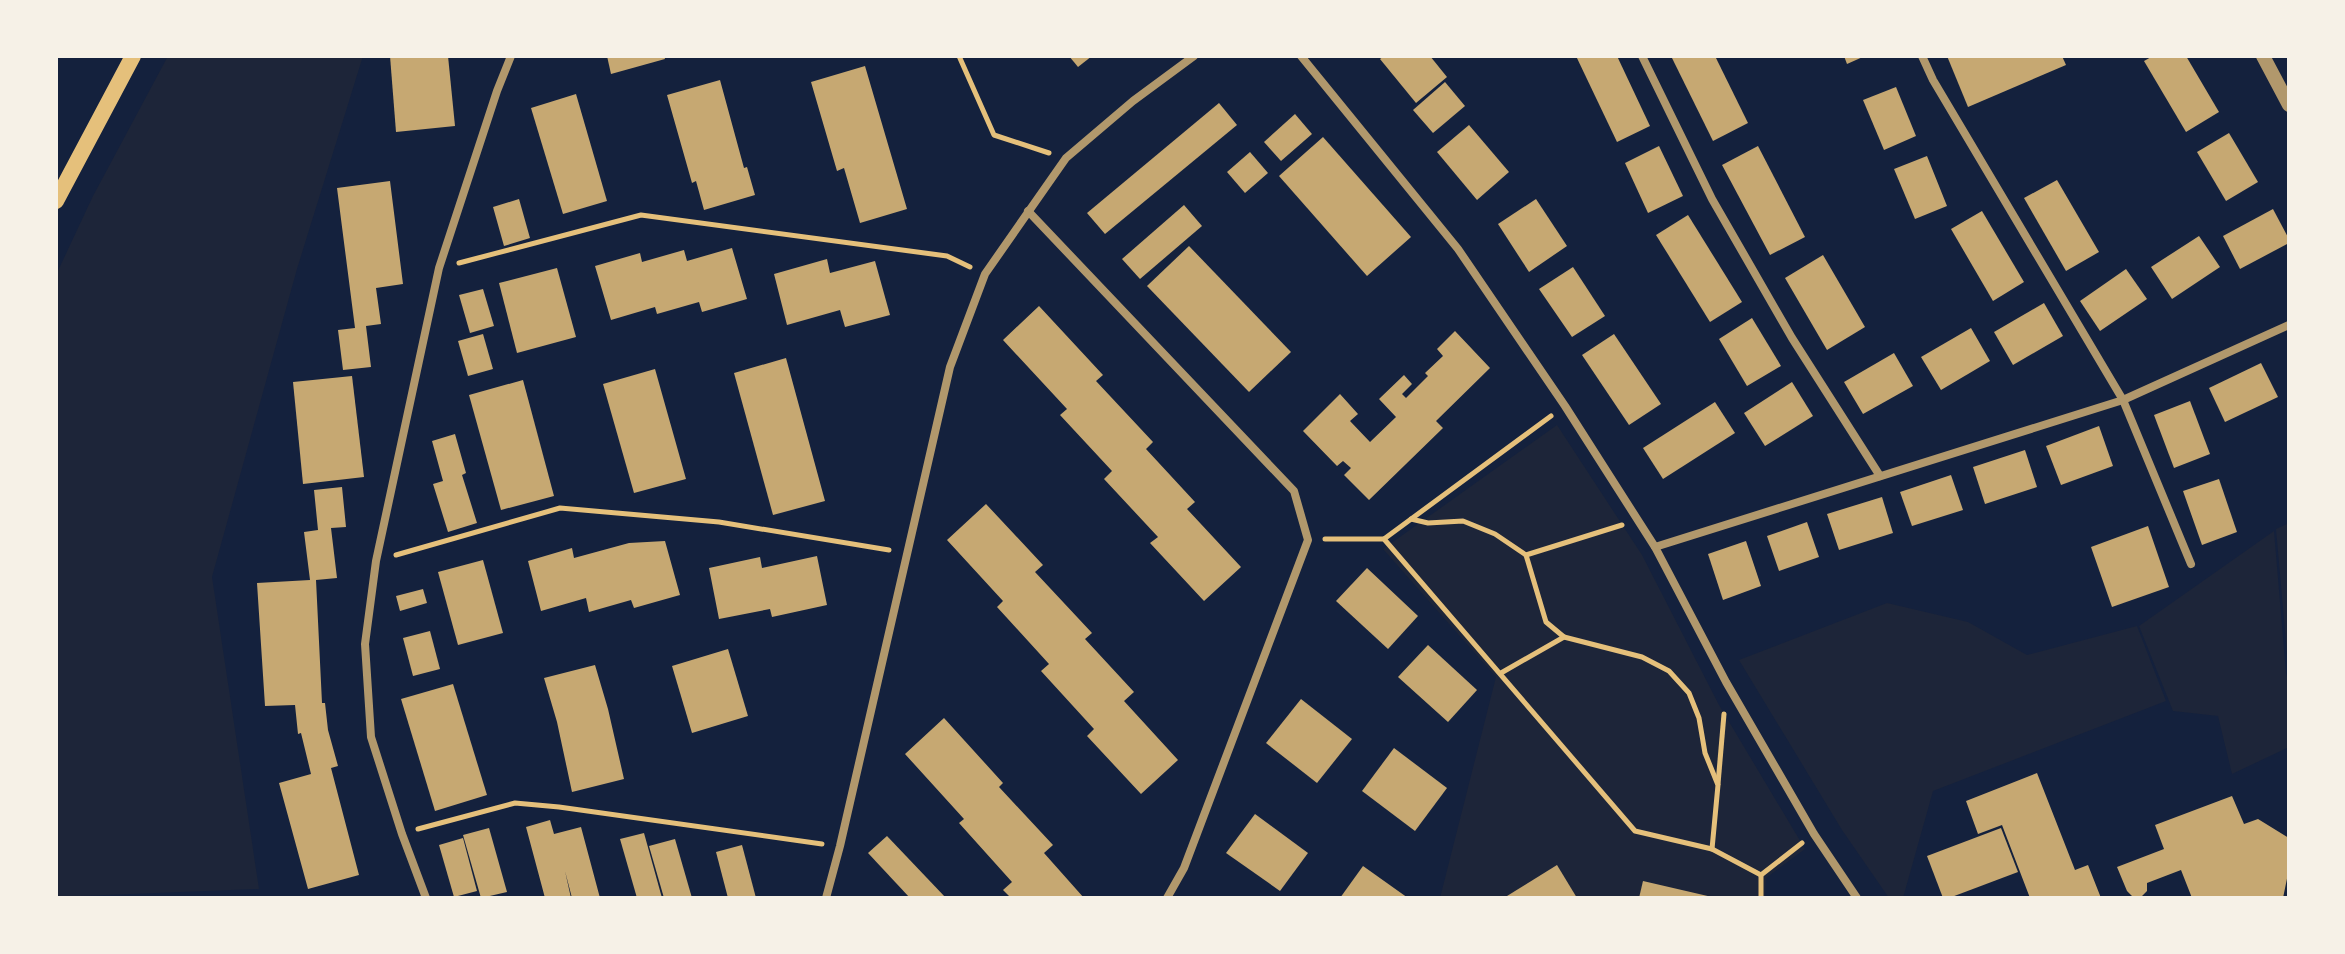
<svg xmlns="http://www.w3.org/2000/svg" width="2345" height="954" font-family="'Titillium Web',sans-serif">
  <rect width="100%" height="100%" fill="#14213d"/>
  <g fill="#1d2539">
    <path d="M168 56H363L297 269 212 577 259 889 56 897V275L93 196Z"/>
    <path d="M1557 425 1642 555 1719 705 1805 849 1766 878 1765 898H1440L1496 677 1383 549Z"/>
    <path d="M2289 523V676L2276 529Z"/>
    <path d="M2274 531 2286 673 2289 685V747L2232 774 2218 716 2173 711 2139 626Z"/>
    <path d="M1887 603 1968 622 2027 655 2137 626 2166 701 1933 791 1903 898H1889L1842 830 1739 660Z"/>
  </g>
  <g fill="#c6a872">
    <path d="M390 56H448L455 126 396 132Z"/>
    <path d="M607 56H664L665 59 611 74Z"/>
    <path d="M1069 56H1092L1078 67Z"/>
    <path d="M1384 56H1430L1447 77 1416 103 1380 59Z"/>
    <path d="M1576 56H1617L1650 126 1617 142Z"/>
    <path d="M1671 56H1715L1748 123 1713 141Z"/>
    <path d="M1844 56H1865L1847 64Z"/>
    <path d="M1947 56H2062L2066 65 1968 107Z"/>
    <path d="M2153 56H2186L2219 112 2186 132 2144 61Z"/>
    <path d="M865 66 907 209 860 223 844 168 837 171 811 82Z"/>
    <path d="M720 80 744 168 747 167 755 195 704 210 696 181 692 183 667 95Z"/>
    <path d="M1445 82 1465 106 1433 133 1413 110Z"/>
    <path d="M1896 87 1916 136 1884 150 1863 100Z"/>
    <path d="M576 94 607 201 563 214 531 108Z"/>
    <path d="M1219 103 1237 125 1105 234 1087 213Z"/>
    <path d="M1295 114 1312 134 1281 161 1264 142Z"/>
    <path d="M1469 125 1509 172 1477 200 1437 152Z"/>
    <path d="M2229 133 2258 182 2226 201 2197 152Z"/>
    <path d="M1323 137 1411 237 1367 276 1279 176Z"/>
    <path d="M1659 146 1683 196 1648 213 1625 163Z"/>
    <path d="M1758 146 1805 237 1770 255 1722 165Z"/>
    <path d="M1250 152 1268 173 1245 193 1227 172Z"/>
    <path d="M1927 156 1947 206 1915 219 1894 169Z"/>
    <path d="M2057 180 2099 252 2066 271 2024 198Z"/>
    <path d="M390 181 403 284 376 288 381 324 366 326 371 367 343 370 338 330 355 328 337 188Z"/>
    <path d="M519 199 530 238 504 246 493 207Z"/>
    <path d="M1536 199 1567 246 1529 272 1498 224Z"/>
    <path d="M1184 205 1202 226 1140 279 1122 259Z"/>
    <path d="M2273 209 2289 239V243L2240 269 2223 236Z"/>
    <path d="M1982 211 2024 282 1993 301 1951 229Z"/>
    <path d="M1688 215 1742 302 1710 322 1656 235Z"/>
    <path d="M2199 236 2220 267 2172 299 2151 267Z"/>
    <path d="M1189 246 1291 352 1249 392 1147 286Z"/>
    <path d="M732 248 747 299 702 312 699 302 657 314 655 307 611 320 595 266 640 253 642 262 684 250 687 261Z"/>
    <path d="M1823 255 1865 327 1827 350 1785 278Z"/>
    <path d="M827 259 830 273 875 261 890 315 845 327 840 310 787 325 774 274Z"/>
    <path d="M1573 267 1605 316 1572 337 1539 289Z"/>
    <path d="M557 268 576 337 517 353 499 283Z"/>
    <path d="M2126 269 2147 299 2100 331 2080 301Z"/>
    <path d="M483 289 494 326 470 333 459 295Z"/>
    <path d="M2044 303 2063 336 2013 365 1994 332Z"/>
    <path d="M1039 306 1103 375 1096 381 1153 442 1146 449 1195 502 1187 509 1241 567 1204 601 1150 543 1158 537 1104 479 1112 471 1060 415 1067 409 1003 340Z"/>
    <path d="M1752 318 1781 366 1747 386 1719 339Z"/>
    <path d="M1971 328 1990 361 1941 390 1921 357Z"/>
    <path d="M1455 331 1490 368 1436 421 1443 428 1369 500 1344 475 1351 468 1343 461 1337 466 1303 431 1340 394 1358 414 1350 421 1370 442 1396 417 1379 399 1404 375 1412 384 1402 394 1406 398 1428 376 1425 373 1443 356 1437 349Z"/>
    <path d="M483 334 493 369 468 376 458 341Z"/>
    <path d="M1614 334 1661 404 1629 425 1582 355Z"/>
    <path d="M1894 353 1913 386 1863 414 1844 382Z"/>
    <path d="M786 358 825 501 773 515 734 373Z"/>
    <path d="M2261 363 2278 397 2225 422 2209 388Z"/>
    <path d="M655 369 686 479 634 493 603 384Z"/>
    <path d="M352 376 364 477 303 484 293 382Z"/>
    <path d="M523 380 554 496 501 510 469 395Z"/>
    <path d="M1792 382 1813 416 1765 446 1744 413Z"/>
    <path d="M2190 401 2210 454 2174 468 2154 415Z"/>
    <path d="M1715 402 1735 433 1663 479 1643 448Z"/>
    <path d="M2099 426 2113 466 2061 485 2046 446Z"/>
    <path d="M455 434 466 473 462 475 477 523 448 532 433 484 443 481 432 441Z"/>
    <path d="M2025 450 2037 487 1985 504 1973 467Z"/>
    <path d="M1951 475 1963 510 1912 526 1900 492Z"/>
    <path d="M2219 479 2237 532 2202 545 2183 491Z"/>
    <path d="M342 487 346 527 331 528 337 578 316 580 322 703H325L328 730 338 766 331 768 359 875 308 889 279 783 311 774 301 733 298 734 295 705 265 706 257 583 310 580 304 532 318 530 314 490Z"/>
    <path d="M1882 497 1893 533 1839 550 1827 514Z"/>
    <path d="M986 504 1043 565 1035 572 1092 633 1085 639 1134 692 1124 701 1178 760 1141 794 1087 736 1094 729 1041 671 1049 664 997 607 1003 601 947 540Z"/>
    <path d="M1807 522 1819 557 1779 571 1767 536Z"/>
    <path d="M2148 526 2169 587 2112 607 2091 547Z"/>
    <path d="M665 541 680 595 634 608 631 600 589 612 586 598 541 611 528 561 572 548 574 558 629 543Z"/>
    <path d="M1746 541 1761 586 1723 600 1708 554Z"/>
    <path d="M817 556 827 605 772 617 770 609 719 619 709 568 760 557 762 568Z"/>
    <path d="M483 560 503 633 458 645 438 572Z"/>
    <path d="M1367 568 1418 616 1388 649 1336 601Z"/>
    <path d="M423 589 427 603 400 611 396 596Z"/>
    <path d="M430 631 440 669 413 676 403 638Z"/>
    <path d="M1428 645 1477 690 1448 722 1398 677Z"/>
    <path d="M728 649 748 716 692 733 672 666Z"/>
    <path d="M595 665 608 709 624 779 572 792 557 722 544 678Z"/>
    <path d="M453 684 487 795 435 811 401 699Z"/>
    <path d="M1301 699 1352 739 1317 783 1266 743Z"/>
    <path d="M944 718 1003 783 999 787 1053 845 1044 853 1084 898H1011L1003 890 1012 882 959 823 964 819 905 754Z"/>
    <path d="M1394 748 1447 788 1415 831 1362 791Z"/>
    <path d="M2037 773 2075 870 2088 865 2101 898H2030L2002 825 1978 834 1966 801Z"/>
    <path d="M2232 796 2244 824 2258 819 2289 838V869L2283 898H2192L2181 870 2147 883V891L2141 897H2133L2127 891 2117 867 2164 849 2155 825Z"/>
    <path d="M1255 814 1308 853 1280 891 1226 853Z"/>
    <path d="M550 820 554 834 581 827 600 898H572L565 871 571 898H545L526 827Z"/>
    <path d="M489 828 507 892 481 898 463 835Z"/>
    <path d="M2001 828 2018 872 1949 898H1943L1927 856Z"/>
    <path d="M644 833 662 898H637L620 839Z"/>
    <path d="M887 836 946 898H910L868 853Z"/>
    <path d="M463 838 477 891 454 897 439 845Z"/>
    <path d="M675 839 692 898H664L649 846Z"/>
    <path d="M742 845 756 898H728L716 852Z"/>
    <path d="M1557 865 1577 898H1508L1507 896Z"/>
    <path d="M1363 866 1408 898H1340Z"/>
    <path d="M1643 881 1712 897V898H1639Z"/>
  </g>
  <g fill="none" stroke-linecap="round" stroke-linejoin="round">
    <g stroke="#e5c07b" stroke-width="5">
      <path d="M959 56 994 135 1049 153"/>
      <path d="M459 263 641 215 947 256 970 267"/>
      <path d="M1411 519 1428 523 1463 521 1495 534 1526 555 1622 525"/>
      <path d="M1325 539H1384L1635 831 1712 849 1761 875"/>
      <path d="M1384 539 1551 416"/>
      <path d="M396 555 560 508 719 522 889 550"/>
      <path d="M1564 637 1642 657 1669 671 1689 693 1699 718 1705 753 1718 785 1712 849"/>
      <path d="M1501 673 1564 637 1546 622 1526 555"/>
      <path d="M1718 784 1724 714"/>
      <path d="M418 829 515 803 559 807 822 844"/>
      <path d="M1761 898V875L1802 843"/>
    </g>
    <g stroke="#b1986c" stroke-width="8">
      <path d="M1301 56 1458 249 1565 406 1655 547 1726 682 1814 834 1857 898"/>
      <path d="M1642 56 1712 199 1792 338 1880 476"/>
      <path d="M1922 56 1933 80 2123 400 2191 564"/>
      <path d="M1028 211 1294 491 1308 540 1184 868 1167 898"/>
      <path d="M1655 547 2123 400 2289 325"/>
      <path d="M426 898 402 834 371 737 365 644 376 561 439 268 497 91 511 56"/>
      <path d="M826 898 840 846 950 367 985 274 1066 158 1133 101 1194 56"/>
    </g>
    <path stroke="#b1986c" stroke-width="14" d="M2263 56 2289 105"/>
    <path stroke="#e5c07b" stroke-width="16" d="M56 201 133 56"/>
  </g>
  <rect width="2345" height="954" fill="none" stroke="#f6f1e7" stroke-width="116"/>
</svg>
